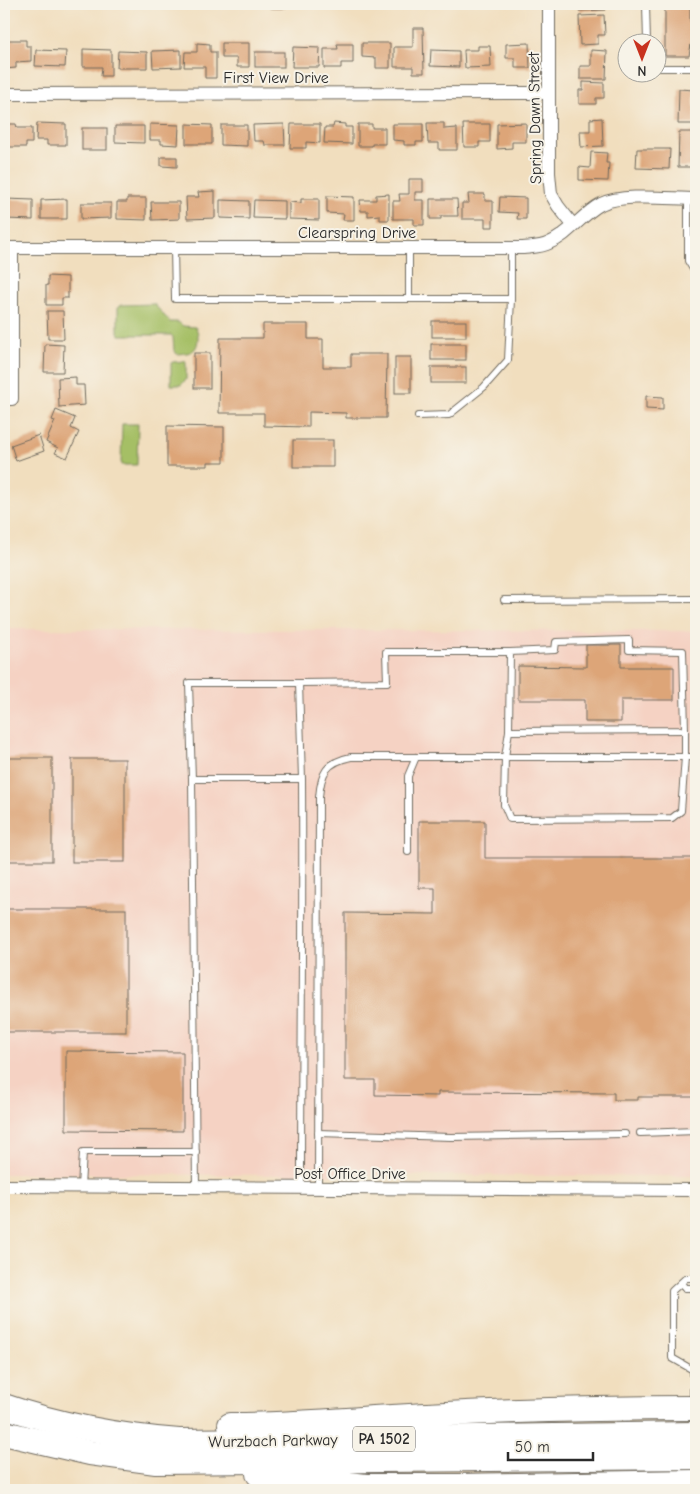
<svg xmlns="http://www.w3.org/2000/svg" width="700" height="1494" font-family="'Comic Neue',sans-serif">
  <rect width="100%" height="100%" fill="#f7f3e8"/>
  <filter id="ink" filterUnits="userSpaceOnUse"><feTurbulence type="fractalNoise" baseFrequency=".02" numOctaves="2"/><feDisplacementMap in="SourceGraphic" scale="10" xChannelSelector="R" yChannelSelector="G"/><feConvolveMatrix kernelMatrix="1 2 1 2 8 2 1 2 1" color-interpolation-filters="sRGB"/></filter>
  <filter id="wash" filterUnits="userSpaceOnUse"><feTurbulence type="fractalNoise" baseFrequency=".0096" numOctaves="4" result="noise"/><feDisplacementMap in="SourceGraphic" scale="20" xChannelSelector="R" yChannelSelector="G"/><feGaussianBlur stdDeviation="1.12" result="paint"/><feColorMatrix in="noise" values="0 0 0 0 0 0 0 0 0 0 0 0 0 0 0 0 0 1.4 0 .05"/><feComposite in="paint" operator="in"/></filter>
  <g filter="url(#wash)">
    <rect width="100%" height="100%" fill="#f1debe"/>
    <path fill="#f5d2c3" d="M4 629 696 631V1176L4 1174Z"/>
    <g fill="#a5bf65" stroke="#687548">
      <path d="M154 304 170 322H178L183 326 195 327C198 331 198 334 198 339 197 353 189 353 177 354L174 351 173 337 171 335H120L118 332V307L121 305Z"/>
      <path d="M185 361 186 363V380L181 385H171V363L173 362Z"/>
      <path d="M122 424H138L137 465H121Z"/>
    </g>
    <g id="blocks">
      <g fill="#dda578">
        <rect x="271" y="4" width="14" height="4"/>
        <path d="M579 4H606V10L579 11Z"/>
        <path d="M665 4H690V22H696V44H691L689 56H665Z"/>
        <path d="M604 15 605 35H598V44L580 45 579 16Z"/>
        <path d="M413 28H423L424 73H413V67H394V47H413Z"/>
        <path d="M4 40H26V46H31V61L16 62V68L4 69Z"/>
        <path d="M197 43 210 44V52H216V78H205V67H184L185 52H197Z"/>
        <path d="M222 43H249V67H237V58H222Z"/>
        <path d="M362 43H390V68H376V58L362 57Z"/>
        <path d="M529 43 530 68H515V58H506V44Z"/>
        <path d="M337 44H353V63H341V68H324V49H338Z"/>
        <path d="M478 46H490L491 67 465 68 464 50H478Z"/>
        <path d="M293 47 320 48 319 67H292Z"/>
        <path d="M83 49 111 50V76H101L102 67H83Z"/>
        <path d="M36 50 66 51 65 67 35 66Z"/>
        <path d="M181 50V67L153 68 152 51Z"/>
        <path d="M431 50 459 51V67L430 66Z"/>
        <path d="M591 50 607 51 606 79H580V66H591Z"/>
        <path d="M118 51 147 52V68H117Z"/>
        <rect x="255" y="52" width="29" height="15"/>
        <path d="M583 82 604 83V98H596V104H579V90H583Z"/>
        <path d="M679 89 694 90V124H678Z"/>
        <path d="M602 118 603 146 581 147 580 131H590V119Z"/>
        <path d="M37 123 66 124V145H47V140H36Z"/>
        <path d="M334 123 345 124V127H352V144L324 143 325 127H333Z"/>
        <path d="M427 123H444V129L457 128V150H439V143H428Z"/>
        <path d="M526 123V142H512V148L497 149V124Z"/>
        <path d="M4 124H16L17 128H32V143H26V147H4Z"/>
        <path d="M150 124 179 125 178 145 161 144V140H150Z"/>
        <path d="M186 124 212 125V144H186Z"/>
        <path d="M284 124 285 145H265L264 141H254L253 125Z"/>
        <path d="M291 124H320V143L306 142V148H290Z"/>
        <path d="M358 124H372V128H385V144H372V146H358Z"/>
        <path d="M393 124H423V142H416V145H404V141L393 140Z"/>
        <path d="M463 124H490V142H479V147H464Z"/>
        <path d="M221 125H247V146L221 145Z"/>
        <path d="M115 126H144V143L115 142Z"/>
        <rect x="82" y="128" width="25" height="22"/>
        <path d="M679 132H694L696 156H694V167H678Z"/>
        <path d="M637 149H670L669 169 636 168Z"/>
        <path d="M591 152 607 153 606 163H609L608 181 579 180V167L590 168Z"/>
        <path d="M161 157H177V167L161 166Z"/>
        <path d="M409 179H423V192H415V200H424V225H414V219H393V201H400L399 194H409Z"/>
        <path d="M215 191V218L187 219 186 197H199L198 192Z"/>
        <path d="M389 194V220H380V215L368 216V211H361L360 200H376V195Z"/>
        <path d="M468 194H485V201H493V227H485V219H462V203H469Z"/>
        <path d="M327 196 354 197V220H343L344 214 327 213Z"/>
        <path d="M500 197 526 198V219H517L518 213 499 212Z"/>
        <path d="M127 198H146V220L117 219V202H127Z"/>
        <path d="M6 199 33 200V220L6 219Z"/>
        <path d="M67 199V219H41V200Z"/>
        <path d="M301 199H319V220L289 219V202L301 203Z"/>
        <path d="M430 199H457L458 216H441V219H430Z"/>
        <path d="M220 200 249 201V219L220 218Z"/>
        <path d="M254 200 285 201V219L253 218Z"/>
        <path d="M151 202H179V219L152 220Z"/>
        <path d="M81 203H111V218L81 219Z"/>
        <path d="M48 276 68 277V298H62V305H46V285H48Z"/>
        <path d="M47 311H63L64 339H48Z"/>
        <rect x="432" y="321" width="34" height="16"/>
        <path d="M263 324H308V339H323V367H351V354H387L386 418H346V413L309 412V427L264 426V413H219L220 338H263Z"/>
        <path d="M45 344 64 345 63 372H44Z"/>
        <rect x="431" y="344" width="35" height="16"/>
        <rect x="194" y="353" width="16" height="35"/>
        <rect x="395" y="357" width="16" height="36"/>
        <rect x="431" y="367" width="35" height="16"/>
        <path d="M76 377V385H84L85 405 59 407 58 378Z"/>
        <path d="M646 396 663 397V410L646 409Z"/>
        <path d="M56 410 75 418 71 428 79 432 67 458 55 453 58 448 46 442 55 421 52 420Z"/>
        <path d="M167 426 224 427V462H208V466H167Z"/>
        <path d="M39 435 44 451 16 461 11 445Z"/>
        <rect x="293" y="440" width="40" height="27"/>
        <path d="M586 645H621V667H674V700H621V722H585V700H518V666L586 667Z"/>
        <rect x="4" y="758" width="48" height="103"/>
        <rect x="72" y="759" width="53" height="103"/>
        <path d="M419 821H485V858H696V1097H638V1100H614V1093L438 1092V1096L375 1095V1080H345V913L435 914V888H419Z"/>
        <rect x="4" y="909" width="122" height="123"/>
        <path d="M66 1051 183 1052V1131L66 1130Z"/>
      </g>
    </g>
  </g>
  <g filter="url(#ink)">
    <use href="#blocks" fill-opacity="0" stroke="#706a5e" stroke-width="1"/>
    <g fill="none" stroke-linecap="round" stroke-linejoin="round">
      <g stroke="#706a5e" stroke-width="8">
        <g id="lane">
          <path d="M646 4 647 42"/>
          <path d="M658 68H696"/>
          <path d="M688 199V261L696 274"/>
          <path d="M174 248 175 299H409V248"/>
          <path d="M409 299H511V248"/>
          <path d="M418 416 449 415 484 387 508 360 511 299"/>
          <path d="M504 600 696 599"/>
          <path d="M509 731 505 757 504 805 510 819 672 818 681 811 685 757V730"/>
          <path d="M192 779 189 683H299"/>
          <path d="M302 779 299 683 387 682 386 652H510L555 650 556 642 629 640V650L683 651 685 730 509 731 510 652"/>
          <path d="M408 852V776L416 757"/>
          <path d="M318 1133 451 1137 625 1134"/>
          <path d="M640 1133 696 1131"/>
          <path d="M81 1187 83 1152H196"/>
          <path d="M196 1188 192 779H302C303 915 301 1052 301 1189"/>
          <path d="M318 1189 319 797C321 773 326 762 351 757H696"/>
          <path d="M681 1283 685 1288H696"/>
          <path d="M693 1370 672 1358V1291L686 1278H696"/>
          <path d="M693 1403V1370H695"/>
        </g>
      </g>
      <g stroke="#706a5e" stroke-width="14">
        <g id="street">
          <path d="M549 4V173L551 194 558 206 573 225"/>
          <path d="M4 94 549 93"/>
          <path d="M4 248H523C531 247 542 247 549 243 569 235 582 214 601 204 624 193 670 199 696 199"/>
          <path d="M4 399H12V248"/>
          <path d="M4 1186 696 1190"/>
        </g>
      </g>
      <g stroke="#706a5e" stroke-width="26">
        <g id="highway">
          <path d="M4 1406C62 1426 118 1436 179 1441L696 1434"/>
          <path d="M230 1425C296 1425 361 1418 427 1415 517 1410 607 1408 696 1408"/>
          <path d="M4 1433 90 1453 156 1462 696 1457"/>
          <path d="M258 1474 366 1486H457L696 1482"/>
        </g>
      </g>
      <use href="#lane" stroke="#fff" stroke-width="6"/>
      <use href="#street" stroke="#fff" stroke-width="12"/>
      <use href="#highway" stroke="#fff" stroke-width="24"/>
    </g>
  </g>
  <g text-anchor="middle" stroke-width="4" stroke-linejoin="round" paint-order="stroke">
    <rect fill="#f7f3e8" stroke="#686764" stroke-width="1" x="353" y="1426.5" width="62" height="25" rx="4"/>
    <g font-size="15" font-weight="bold" fill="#2b2b2b">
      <text x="384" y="1444">PA 1502</text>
    </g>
    <g font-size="16" fill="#2b2b2b" stroke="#f7f3e8">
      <text x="276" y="83">First View Drive</text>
      <text transform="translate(534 118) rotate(-91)" y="6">Spring Dawn Street</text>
      <text x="357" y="238">Clearspring Drive</text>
      <text x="350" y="1179">Post Office Drive</text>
      <text transform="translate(273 1440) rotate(-1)" y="6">Wurzbach Parkway</text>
    </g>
  </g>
  <rect width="700" height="1494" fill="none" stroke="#f7f3e8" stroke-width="20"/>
  <g transform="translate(642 58) rotate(180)"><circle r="24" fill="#f7f3e8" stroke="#a5a39c"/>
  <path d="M0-4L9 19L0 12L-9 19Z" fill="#c8321e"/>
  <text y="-8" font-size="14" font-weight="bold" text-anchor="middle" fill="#2b2b2b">N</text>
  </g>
  <path d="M508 1452v8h85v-8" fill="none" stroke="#2b2b2b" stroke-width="2.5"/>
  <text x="515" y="1452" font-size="15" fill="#2b2b2b" stroke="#f7f3e8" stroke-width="4" paint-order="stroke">50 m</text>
</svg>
